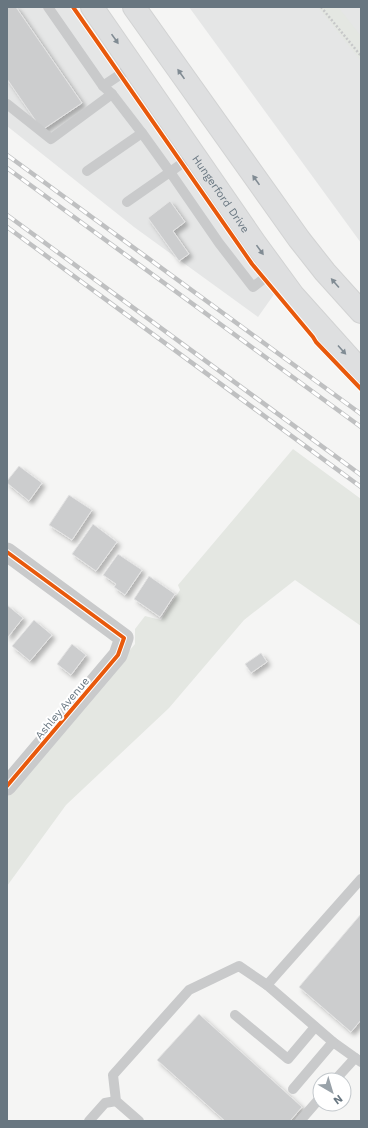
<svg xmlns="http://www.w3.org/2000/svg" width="368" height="1128" font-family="'Work Sans',sans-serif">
  <defs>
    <filter id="shadow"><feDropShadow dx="3.5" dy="3.5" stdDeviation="2" flood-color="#0004"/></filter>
  </defs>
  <rect width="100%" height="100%" fill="#f5f5f4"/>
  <g fill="#e5e6e6">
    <path d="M7 7H73L252 264 275 293 258 317 134 227 7 126Z"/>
    <path d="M189 7H361V243Z"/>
  </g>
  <g fill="#e4e7e2">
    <path d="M318 7H338L361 36V61Z"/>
    <path d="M293 449 361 499V626L295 580 244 620 169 708 66 805 7 886V796L135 644V629L145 616 161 620 180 590 178 585Z"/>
  </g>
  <g fill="#cccdce" stroke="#e4e4e4" filter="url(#shadow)">
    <path d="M7 7H16L82 103 42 130 7 79Z"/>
    <path d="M170 201 185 222 173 231 189 254 179 261 148 218Z"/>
    <path d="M19 466 42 483 29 501 7 483V481Z"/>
    <path d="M69 495 92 510 72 540 49 525Z"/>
    <path d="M93 524 117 542 96 571 72 554Z"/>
    <path d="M118 554 142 570 125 595 114 587 116 584 103 575Z"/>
    <path d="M149 576 175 594 160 617 134 599Z"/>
    <path d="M7 605 23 618 8 637 7 636Z"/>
    <path d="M34 620 52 635 30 661 12 646Z"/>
    <path d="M72 644 86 655 71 675 57 664Z"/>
    <path d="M261 653 267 662 251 673 245 664Z"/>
    <path d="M361 914V1020L351 1032 299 987Z"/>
    <path d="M199 1014 302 1107 290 1121H225L157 1060Z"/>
  </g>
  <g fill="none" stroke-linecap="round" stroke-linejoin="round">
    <g stroke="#d2d3d3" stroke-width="24">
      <g id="primary">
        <path id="s1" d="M92 7 255 243 293 295 361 371"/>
        <path d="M134 7 299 239 325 272 361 312"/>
      </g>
    </g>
    <path stroke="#c7c8c9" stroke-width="2.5" stroke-dasharray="2 2" stroke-linecap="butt" d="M321 7 361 56"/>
    <g stroke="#c9cacb" stroke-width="10">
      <path d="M48 7 103 86"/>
      <path d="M133 66 103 86 112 94 142 133 170 172 194 155"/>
      <path d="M7 104 51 139 112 94"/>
      <path d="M87 171 142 133"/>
      <path d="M127 202 170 172 219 243 253 287 275 270"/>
      <path d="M361 879 267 985 333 1042 361 1062"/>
      <path d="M235 1015 288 1059 315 1027"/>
      <path d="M335 1080 355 1058"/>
      <path d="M293 1089 333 1042"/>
      <path d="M89 1121 105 1103 116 1101"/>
      <path d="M139 1121 116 1101 113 1075 189 990 239 966 267 985"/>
      <path d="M300 1121 320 1098"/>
    </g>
    <path stroke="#c9cacb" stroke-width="19" d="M7 552 124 638 118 655 7 786"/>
    <use href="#primary" stroke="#dedfe0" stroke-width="22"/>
    <g stroke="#bfc0c1" stroke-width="4.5">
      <g id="rail">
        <path d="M7 155 361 414"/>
        <path d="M7 168 361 427"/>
        <path d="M7 215 361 475"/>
        <path d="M7 227 361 487"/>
      </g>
    </g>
    <use href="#rail" stroke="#fff" stroke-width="3" stroke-dasharray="9" stroke-linecap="butt"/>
    <g stroke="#fff" stroke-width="6">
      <g id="cycleway">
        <path d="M73 7 252 264 313 337 316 342 361 389"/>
        <path d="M7 552 124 638 118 655 7 786"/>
      </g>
    </g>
    <use href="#cycleway" stroke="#e8590c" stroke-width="4"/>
  </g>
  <defs><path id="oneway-solid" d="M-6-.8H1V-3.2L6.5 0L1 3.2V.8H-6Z"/></defs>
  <g fill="#808b93">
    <use href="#oneway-solid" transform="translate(115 39) rotate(55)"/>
    <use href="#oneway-solid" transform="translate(181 74) rotate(-125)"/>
    <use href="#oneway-solid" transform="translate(256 180) rotate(-125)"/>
    <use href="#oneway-solid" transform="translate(260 250) rotate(54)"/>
    <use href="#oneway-solid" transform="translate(335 283) rotate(-131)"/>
    <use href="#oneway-solid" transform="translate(342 350) rotate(48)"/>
  </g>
  <g text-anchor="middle" stroke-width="4" stroke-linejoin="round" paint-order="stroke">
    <g font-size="11" fill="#687680" stroke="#fff">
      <text dy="4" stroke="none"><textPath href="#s1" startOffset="227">Hungerford Drive</textPath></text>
      <text transform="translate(62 708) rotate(-50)" y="4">Ashley Avenue</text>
    </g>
  </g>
  <rect width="368" height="1128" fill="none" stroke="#687680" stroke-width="16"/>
  <g transform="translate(332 1092) rotate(142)"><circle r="19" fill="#ffffff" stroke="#c3c8cc"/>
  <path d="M0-3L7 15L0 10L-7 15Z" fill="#99a2a9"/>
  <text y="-6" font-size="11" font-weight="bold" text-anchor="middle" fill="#687680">N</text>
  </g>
</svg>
